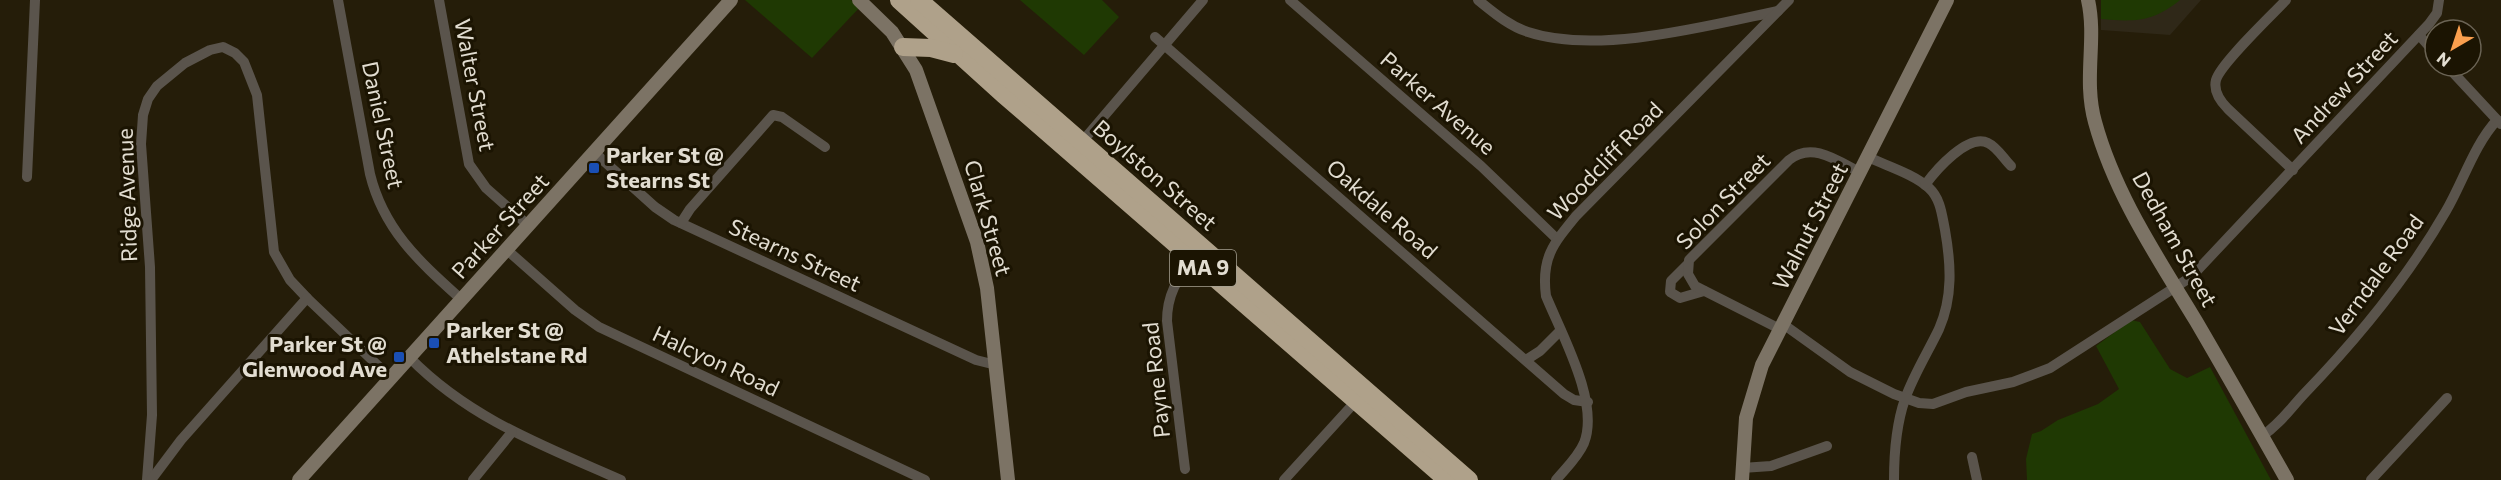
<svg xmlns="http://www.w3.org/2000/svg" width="2501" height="480" font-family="Commissioner,sans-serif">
  <rect width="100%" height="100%" fill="#251d09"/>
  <path fill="#2f2818" d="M2101 0H2201L2170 35 2101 30Z"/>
  <g fill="#1f3903">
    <path d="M745 0H851L860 7 812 58Z"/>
    <path d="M1020 0H1102L1119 17 1084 55Z"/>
    <path d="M2101 0H2180C2153 22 2135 22 2101 19Z"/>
    <path d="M2131 320 2140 322 2170 369 2187 378 2210 367 2271 480H2027L2026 459 2032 434 2041 431 2058 420 2098 404 2119 389 2096 346Z"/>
  </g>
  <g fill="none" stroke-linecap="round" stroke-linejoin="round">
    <g stroke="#5a544c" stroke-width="10">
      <path d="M338 0 370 174C384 231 420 262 462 300"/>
      <path d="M439 0 469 164 486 188 529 226"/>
      <path d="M1290 0 1481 166 1557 239"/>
      <path d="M1478 0C1493 12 1509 26 1528 32 1597 55 1707 26 1778 11"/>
      <path d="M2286 0C2272 15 2220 64 2216 80 2213 92 2221 102 2228 109L2293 170"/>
      <path d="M2419 35 2435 53"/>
      <path d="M1155 37 1564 394 1574 400 1588 402"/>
      <path d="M2447 66 2501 124"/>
      <path d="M1081 143 1203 0"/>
      <path d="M595 153 655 207 674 220 976 360 996 365"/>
      <path d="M1868 157C1887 166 1914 174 1929 188 1941 199 1942 216 1945 230 1951 264 1953 297 1939 329 1928 352 1914 374 1905 399 1896 425 1894 453 1894 480"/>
      <path d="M27 177 35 0"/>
      <path d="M1925 185C1936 170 1968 133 1988 143 1997 147 2004 159 2011 166"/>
      <path d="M681 223 690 209 773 115 782 117 825 147"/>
      <path d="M507 250 575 310 599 327 925 480"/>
      <path d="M1687 265 1671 281 1670 292 1680 298 1704 291"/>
      <path d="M1783 324 1850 372 1894 394 1919 403 1933 404 1966 392 2013 382 2050 368 2191 277 2429 24 2437 13 2439 0"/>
      <path d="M1780 329 1695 286 1688 274 1689 260 1789 160C1812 141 1838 161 1861 173"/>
      <path d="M410 358C470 419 544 446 621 480"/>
      <path d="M1526 360 1540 351 1560 331"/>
      <path d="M2262 436C2279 425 2290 409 2304 394 2358 338 2407 279 2446 211 2463 182 2474 145 2497 120"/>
      <path d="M1972 457 1977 480"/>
      <path d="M1742 468 1771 466 1827 446"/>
      <path d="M1185 469 1167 321C1167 295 1177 279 1193 259"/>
      <path d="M147 480 152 415 150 267 141 144 143 115 148 99 157 86 185 63 210 50 223 47 235 53 244 62 257 95 274 252 290 280 307 298"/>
      <path d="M151 480 181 440 307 298 391 378"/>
      <path d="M473 480 512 432"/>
      <path d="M1284 480 1356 401"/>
      <path d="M1556 480C1566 468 1578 457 1584 443 1600 403 1562 335 1546 296 1541 258 1553 244 1576 216L1789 0"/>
      <path d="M2371 480 2447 398"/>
    </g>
    <g stroke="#7c7365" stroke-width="14">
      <path d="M859 0 892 32 916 70 977 242 987 288 1008 480"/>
      <path d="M2088 0C2097 40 2083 79 2095 122 2115 195 2158 258 2196 321 2227 374 2257 427 2287 480"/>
      <path d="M299 480 731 0"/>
      <path d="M1742 480 1746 418 1762 365 1947 0"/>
    </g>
    <g stroke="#afa18a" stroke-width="18">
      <path d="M899 0 1004 95 1447 480"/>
      <path d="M919 0 1469 480"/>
      <path d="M903 47 931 48 954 54"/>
    </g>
  </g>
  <g fill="#1a4fb4" stroke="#1b1402" stroke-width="2">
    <rect x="588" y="162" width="12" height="12" rx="3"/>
    <rect x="428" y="337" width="12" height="12" rx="3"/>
    <rect x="393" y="351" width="12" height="12" rx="3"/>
  </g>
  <g text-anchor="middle" stroke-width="6" stroke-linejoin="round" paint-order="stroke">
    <rect fill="#1b1402" stroke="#a6a193" stroke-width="1.5" x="1170" y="250" width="66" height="36" rx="4.5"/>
    <g font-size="21" font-weight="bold" fill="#e2ddd1">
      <text x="1203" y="275">MA 9</text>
    </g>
    <g font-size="22" fill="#e2ddd1" stroke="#1b1402">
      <text transform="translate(475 85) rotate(79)" y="8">Walter Street</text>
      <text transform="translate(2344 87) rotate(-47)" y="8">Andrew Street</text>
      <text transform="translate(1438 103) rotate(41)" y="8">Parker Avenue</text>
      <text transform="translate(383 125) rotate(78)" y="8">Daniel Street</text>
      <text transform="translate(1605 161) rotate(-46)" y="8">Woodcliff Road</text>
      <text transform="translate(1155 175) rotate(41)" y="8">Boylston Street</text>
      <text transform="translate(127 195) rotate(-92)" y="8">Ridge Avenue</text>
      <text transform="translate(1723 201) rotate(-46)" y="8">Solon Street</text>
      <text transform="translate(1382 209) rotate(41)" y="8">Oakdale Road</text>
      <text transform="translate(988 218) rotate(74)" y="8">Clark Street</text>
      <text transform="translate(500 226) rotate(-48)" y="8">Parker Street</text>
      <text transform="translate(1810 226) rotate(-63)" y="8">Walnut Street</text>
      <text transform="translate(2175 239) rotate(61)" y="8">Dedham Street</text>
      <text transform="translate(795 255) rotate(25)" y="8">Stearns Street</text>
      <text transform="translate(2376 275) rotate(-54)" y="8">Verndale Road</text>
      <text transform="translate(716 361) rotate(25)" y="8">Halcyon Road</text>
      <text transform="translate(1156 380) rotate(-96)" y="8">Payne Road</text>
    </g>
    <g font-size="22" font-weight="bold" fill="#e2ddd1" stroke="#1b1402" text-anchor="start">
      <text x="606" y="163">Parker St @<tspan x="606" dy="25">Stearns St</tspan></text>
      <text x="446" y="338">Parker St @<tspan x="446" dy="25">Athelstane Rd</tspan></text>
      <text x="387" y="352" text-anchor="end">Parker St @<tspan x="387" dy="25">Glenwood Ave</tspan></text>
    </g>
  </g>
  <g transform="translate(2453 48) rotate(219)"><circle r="28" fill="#1b1402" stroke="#6b6455" stroke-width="1.5"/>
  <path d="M0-4.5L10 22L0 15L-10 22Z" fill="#fa9f4e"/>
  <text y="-9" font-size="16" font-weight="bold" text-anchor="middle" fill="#e2ddd1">N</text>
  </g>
</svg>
